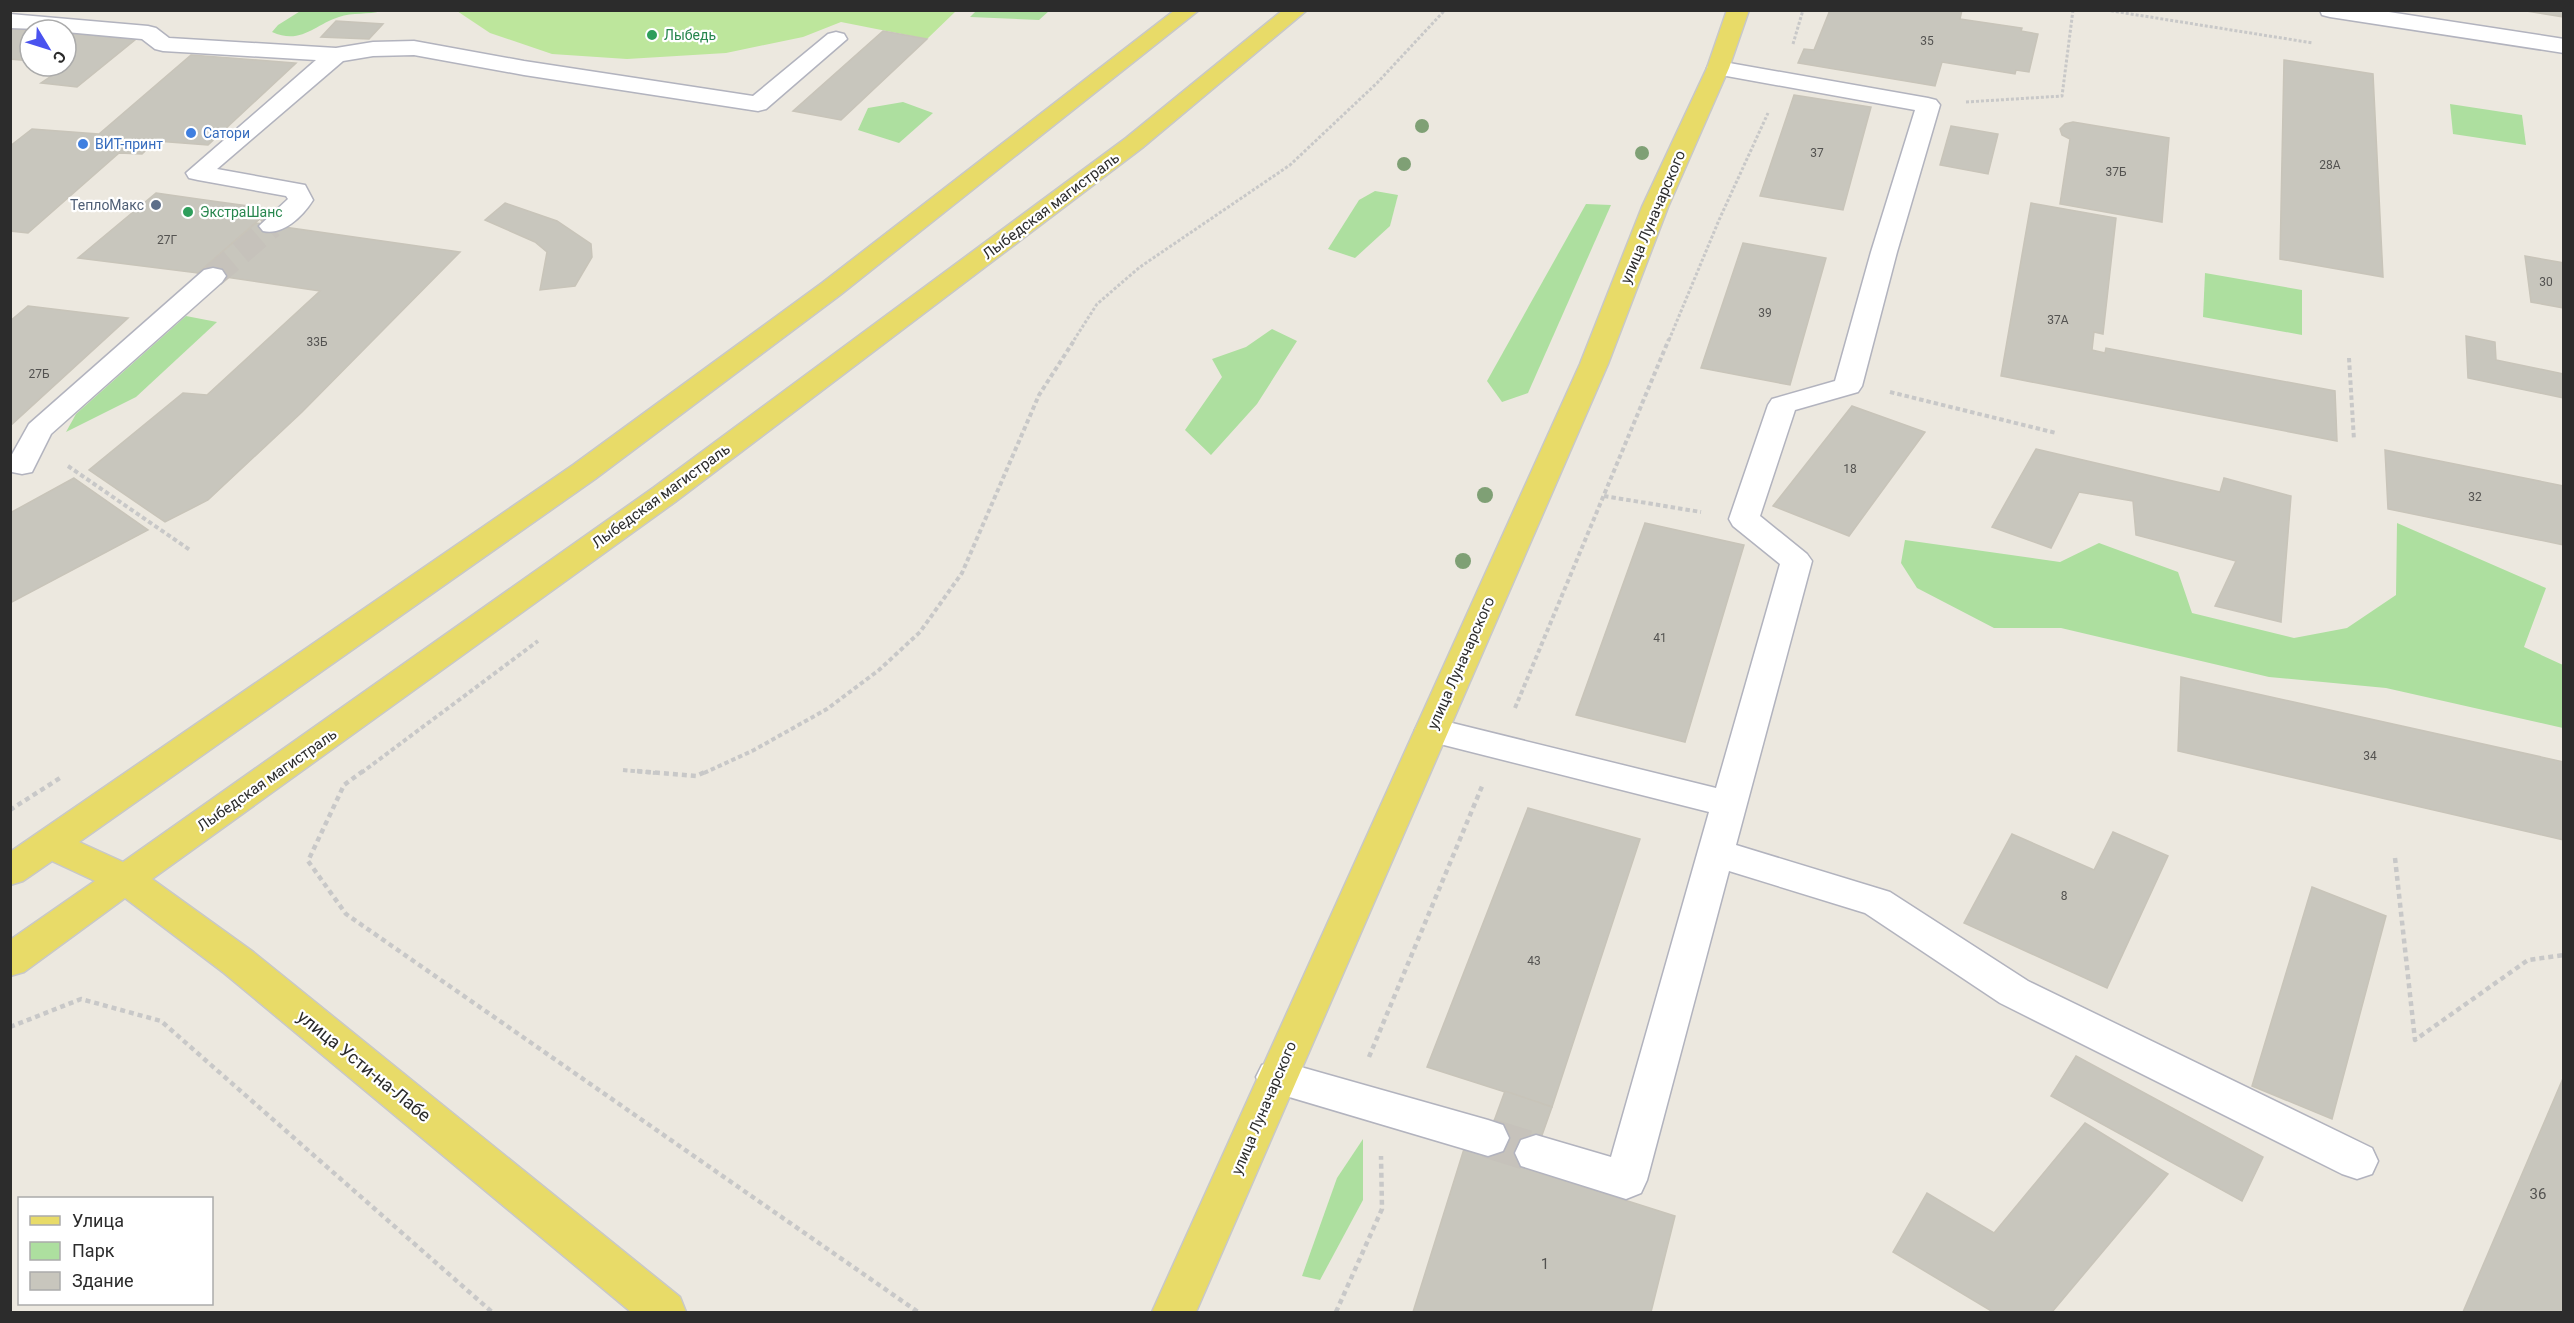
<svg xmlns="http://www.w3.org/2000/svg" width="2574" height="1323" font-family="Roboto,sans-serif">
  <rect width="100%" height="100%" fill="#ece8df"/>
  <g fill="#addf9f">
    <path d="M302 10H381V11C369 15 352 12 339 17 314 25 301 45 272 32L278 25Z"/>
    <path d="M976 11V10L1049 11 1039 20 970 17Z"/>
    <path d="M903 102 933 113 899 143 858 130 868 108Z"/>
    <path d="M2450 104 2522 115 2526 145 2453 134Z"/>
    <path d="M1375 191 1398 195 1390 226 1355 258 1328 249 1359 200Z"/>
    <path d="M1586 204 1611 205 1528 393 1502 402 1487 381Z"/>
    <path d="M2205 273 2302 290V335L2203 317Z"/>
    <path d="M186 316 217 322 136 397 66 432 76 414Z"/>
    <path d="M1272 329 1297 341 1257 404 1211 455 1185 430 1222 377 1212 359 1246 347Z"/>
    <path d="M2397 523 2546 588 2524 647 2563 665V728L2386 688 2269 677 2061 628H1994L1917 588 1901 563 1905 540 2060 562 2099 543 2178 572 2192 613 2294 638 2347 628 2396 595Z"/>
    <path d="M1363 1139V1200L1320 1280 1302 1276 1337 1178Z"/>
  </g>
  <path fill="#bde69c" d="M457 11H956L927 39 841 22 803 37 726 53 627 59 552 54 490 33Z"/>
  <g fill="#c8c6bd" stroke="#c8c4b9" stroke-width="1.5">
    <path d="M1830 10H1962L1960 19 2022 28 2021 31 2038 34 2029 72 2016 70 2015 74 1942 62 1935 86 1798 63 1804 49 1814 50Z"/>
    <path d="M2520 10H2564V17Z"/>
    <path d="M336 21 383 24 369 39 321 37Z"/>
    <path d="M10 29 30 30V61L10 59Z"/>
    <path d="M883 31 927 39 841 120 793 111Z"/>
    <path d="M66 33 136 39 77 87 41 83 66 66Z"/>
    <path d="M191 55 296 63 208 145 156 141 142 154 119 153 28 233 10 231V146L32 129 99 134Z"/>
    <path d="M2284 60 2373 74 2383 277 2280 259Z"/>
    <path d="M1794 95 1871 107 1843 210 1760 196Z"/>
    <path d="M2073 122 2169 138 2162 222 2060 204 2070 139 2062 135 2060 129 2065 124Z"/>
    <path d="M1951 126 1998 134 1988 174 1940 165Z"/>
    <path d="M156 193 205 200 271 209 198 273 78 258Z"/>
    <path d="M505 203 557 221 591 244 592 257 575 286 540 290 547 252 535 242 485 220Z"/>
    <path d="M2031 203 2116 218 2103 334 2094 332 2092 350 2105 353 2106 348 2335 391 2337 441 2001 376Z"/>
    <path d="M256 223 460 252 302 412 208 500 165 522 89 470 183 393 207 395 320 291 198 273Z"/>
    <path d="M1743 243 1826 258 1790 385 1701 368Z"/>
    <path d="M2525 256 2564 263V308L2531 302Z"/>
    <path d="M28 306 128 318 10 426V321Z"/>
    <path d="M2466 336 2495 342 2496 360 2564 374V398L2468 378Z"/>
    <path d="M1852 406 1925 432 1849 536 1773 506Z"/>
    <path d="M2036 449 2220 492 2224 478 2291 496 2281 622 2215 606 2236 561 2136 535 2133 501 2079 492 2051 548 1992 527Z"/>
    <path d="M2385 450 2564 486V545L2388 509Z"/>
    <path d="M74 478 148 530 10 603V513Z"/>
    <path d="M1645 523 1744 545 1685 742 1576 715Z"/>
    <path d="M2181 677 2564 762V840L2178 751Z"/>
    <path d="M1528 808 1640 839 1552 1107 1427 1067Z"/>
    <path d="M2113 832 2168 856 2107 988 1964 923 2012 834 2094 870Z"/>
    <path d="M2312 887 2386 916 2332 1119 2252 1086Z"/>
    <path d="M2076 1056 2263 1157 2242 1201 2051 1096Z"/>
    <path d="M2564 1076V1312H2463Z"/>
    <path d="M1505 1091 1552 1107 1530 1169 1482 1154Z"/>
    <path d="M2085 1123 2168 1174 2052 1312H1993L1893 1252 1927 1193 1994 1233Z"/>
    <path d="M1464 1149 1675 1216 1651 1312H1413Z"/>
  </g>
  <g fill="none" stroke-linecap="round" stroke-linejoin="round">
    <path stroke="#c6c2bb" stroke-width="24" stroke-dasharray="24 12" stroke-linecap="butt" d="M213 276 272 226"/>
    <path stroke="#c6c2bb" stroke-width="40" stroke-dasharray="40 20" stroke-linecap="butt" d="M1488 1138 1536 1153"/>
    <g stroke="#b2b3be" stroke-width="3">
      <g id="minor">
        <path d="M2320 10H2376L2564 39V53L2330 17 2322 15Z"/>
        <path d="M10 14 148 26 156 28 169 38 336 48 373 42 414 41 524 61 753 96 828 34 836 32 844 34 847 39 766 109 758 111 524 75 414 55 373 56 343 61 217 169 305 185 313 200C303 216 283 236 263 231L259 226 288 199 286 196 198 180 189 178 186 173 316 60 163 51 155 49 142 39 66 32V30L10 28Z"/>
        <path d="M1718 61 1928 98 1936 100 1940 105 1897 252 1862 386 1858 392 1795 410 1760 516 1807 554 1812 561 1736 845 1890 892 2028 981 2372 1148 2378 1161 2372 1174 2357 1179 2342 1174 2000 1003 1865 913 1729 871 1647 1180 1641 1193 1626 1199 1521 1166 1515 1153 1521 1140 1536 1135 1611 1157 1709 812 1432 742 1420 739 1415 730 1420 721 1432 718 1716 788 1780 564 1733 526 1729 519 1768 405 1772 399 1835 381 1871 252 1915 110 1710 73 1707 68 1710 63Z"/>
        <path d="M213 268 222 270 226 276 222 282 51 434 32 472 22 474 12 472 10 458 29 424 204 270Z"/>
        <path d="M1276 1060 1488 1120 1503 1125 1509 1138 1503 1151 1488 1156 1262 1089 1256 1077 1262 1065Z"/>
      </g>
    </g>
    <g stroke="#c8c8c8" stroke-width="3">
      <g id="major">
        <path d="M1175 10H1199L840 295 595 479 79 842 123 862 653 488 1126 138 1283 10H1307L1142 148 675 502 152 879 252 951 680 1297 686 1312H631L224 973 125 898 24 972 10 976V940L95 881 52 861 23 881 10 885V852L573 465 822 283Z"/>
        <path d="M1727 10H1749L1729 68 1668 207 1608 364 1196 1312H1152L1580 364 1642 207 1707 68Z"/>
      </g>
    </g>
    <g stroke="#c8c8c8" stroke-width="3" stroke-dasharray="3 2" stroke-linecap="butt">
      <path d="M2106 10 2313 43"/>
      <path d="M1793 44 1803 10"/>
      <path d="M1966 102 2062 96 2073 10"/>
      <path d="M1074 340 1097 304 1140 267 1290 165 1377 83 1445 10"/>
      <path d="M1669 340 1719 220 1768 113"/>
    </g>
    <g stroke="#c8c8c8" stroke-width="4" stroke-dasharray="4.5 3" stroke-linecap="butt">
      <path d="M2349 358 2354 440"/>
      <path d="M1890 392 2056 433"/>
      <path d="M68 466 190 550"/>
      <path d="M1604 496 1701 512"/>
      <path d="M1515 708 1669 339"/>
      <path d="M623 770 655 773"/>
      <path d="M361 773 538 641"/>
      <path d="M704 773 754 750 827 709 879 670 920 632 962 573 1039 395 1075 339"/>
    </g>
    <g stroke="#c8c8c8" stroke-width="4.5" stroke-dasharray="5 4" stroke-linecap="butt">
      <path d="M363 771 344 785 308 861 346 914 918 1312"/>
      <path d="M637 771 696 776 707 771"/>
      <path d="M10 810 60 778"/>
      <path d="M2395 858 2415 1040 2528 960 2564 955"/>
      <path d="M10 1027 81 999 161 1021 492 1312"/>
      <path d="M1369 1057 1483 784"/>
      <path d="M1336 1312 1382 1209 1381 1156"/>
    </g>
    <use href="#minor" fill="#fff" fill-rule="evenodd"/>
    <use href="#major" fill="#e8db68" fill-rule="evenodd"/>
  </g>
  <g fill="#7fa075">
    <circle cx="1422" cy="126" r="7"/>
    <circle cx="1642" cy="153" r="7"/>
    <circle cx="1404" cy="164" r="7"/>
    <circle cx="1485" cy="495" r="8"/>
    <circle cx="1463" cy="561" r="8"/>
  </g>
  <g fill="#2e9e5b" stroke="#fff" stroke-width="2">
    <circle cx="652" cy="35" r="6"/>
    <circle cx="188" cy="212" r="6"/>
  </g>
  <g fill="#3f7fe0" stroke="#fff" stroke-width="2">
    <circle cx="191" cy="133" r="6"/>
    <circle cx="83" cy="144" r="6"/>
  </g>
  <circle fill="#5c6f8a" stroke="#fff" stroke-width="2" cx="156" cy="205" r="6"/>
  <g text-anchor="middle" stroke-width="4.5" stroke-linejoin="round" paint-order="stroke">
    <g font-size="12" fill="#535250">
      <text x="1927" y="45">35</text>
      <text x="1817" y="157">37</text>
      <text x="2330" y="169">28А</text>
      <text x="2116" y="176">37Б</text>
      <text x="167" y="244">27Г</text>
      <text x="2546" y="286">30</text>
      <text x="1765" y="317">39</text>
      <text x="2058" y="324">37А</text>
      <text x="317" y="346">33Б</text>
      <text x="39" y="378">27Б</text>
      <text x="1850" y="473">18</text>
      <text x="2475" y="501">32</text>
      <text x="1660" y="642">41</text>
      <text x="2370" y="760">34</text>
      <text x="2064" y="900">8</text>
      <text x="1534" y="965">43</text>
    </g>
    <g font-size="14" fill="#27864d" stroke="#fff" text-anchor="start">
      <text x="664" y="40">Лыбедь</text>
      <text x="200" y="217">ЭкстраШанс</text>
    </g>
    <g font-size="14" fill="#366cbe" stroke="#fff" text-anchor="start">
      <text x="203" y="138">Сатори</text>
      <text x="95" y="149">ВИТ-принт</text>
    </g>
    <g font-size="14" fill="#4e5e75" stroke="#fff" text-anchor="end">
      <text x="144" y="210">ТеплоМакс</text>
    </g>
    <g font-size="15" fill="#2c2c2c" stroke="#fff">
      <text transform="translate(1051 206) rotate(-37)" y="5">Лыбедская магистраль</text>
      <text transform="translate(1653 217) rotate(-67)" y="5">улица Луначарского</text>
      <text transform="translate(661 496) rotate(-36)" y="5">Лыбедская магистраль</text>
      <text transform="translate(1461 663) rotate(-66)" y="5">улица Луначарского</text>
      <text transform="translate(267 780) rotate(-35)" y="5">Лыбедская магистраль</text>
      <text transform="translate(1264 1108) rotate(-67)" y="5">улица Луначарского</text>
    </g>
    <g font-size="15" fill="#535250">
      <text x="2538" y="1199">36</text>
      <text x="1545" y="1269">1</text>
    </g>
    <g font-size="18" fill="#2c2c2c" stroke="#fff">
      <text transform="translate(364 1066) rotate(39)" y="6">улица Усти-на-Лабе</text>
    </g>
  </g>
  <rect width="2574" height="1323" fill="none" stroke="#2c2c2c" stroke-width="24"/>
  <rect x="18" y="1197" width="195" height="108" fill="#ffffff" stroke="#ababab" stroke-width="1.5"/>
  <rect x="30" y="1216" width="30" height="9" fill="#e8db68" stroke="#ababab" stroke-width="1.5"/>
  <text x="72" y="1227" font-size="18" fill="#2c2c2c">Улица</text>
  <rect x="30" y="1242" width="30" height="18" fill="#addf9f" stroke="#ababab" stroke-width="1.5"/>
  <text x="72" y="1257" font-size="18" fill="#2c2c2c">Парк</text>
  <rect x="30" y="1272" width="30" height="18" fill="#c8c6bd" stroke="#ababab" stroke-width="1.5"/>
  <text x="72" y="1287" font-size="18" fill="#2c2c2c">Здание</text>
  <g transform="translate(48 48) rotate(128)"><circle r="28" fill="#ffffff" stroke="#ababab" stroke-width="1.5"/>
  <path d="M0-4.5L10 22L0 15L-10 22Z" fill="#4a53ef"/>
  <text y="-9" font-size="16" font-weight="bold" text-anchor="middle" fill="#2c2c2c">С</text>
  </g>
</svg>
